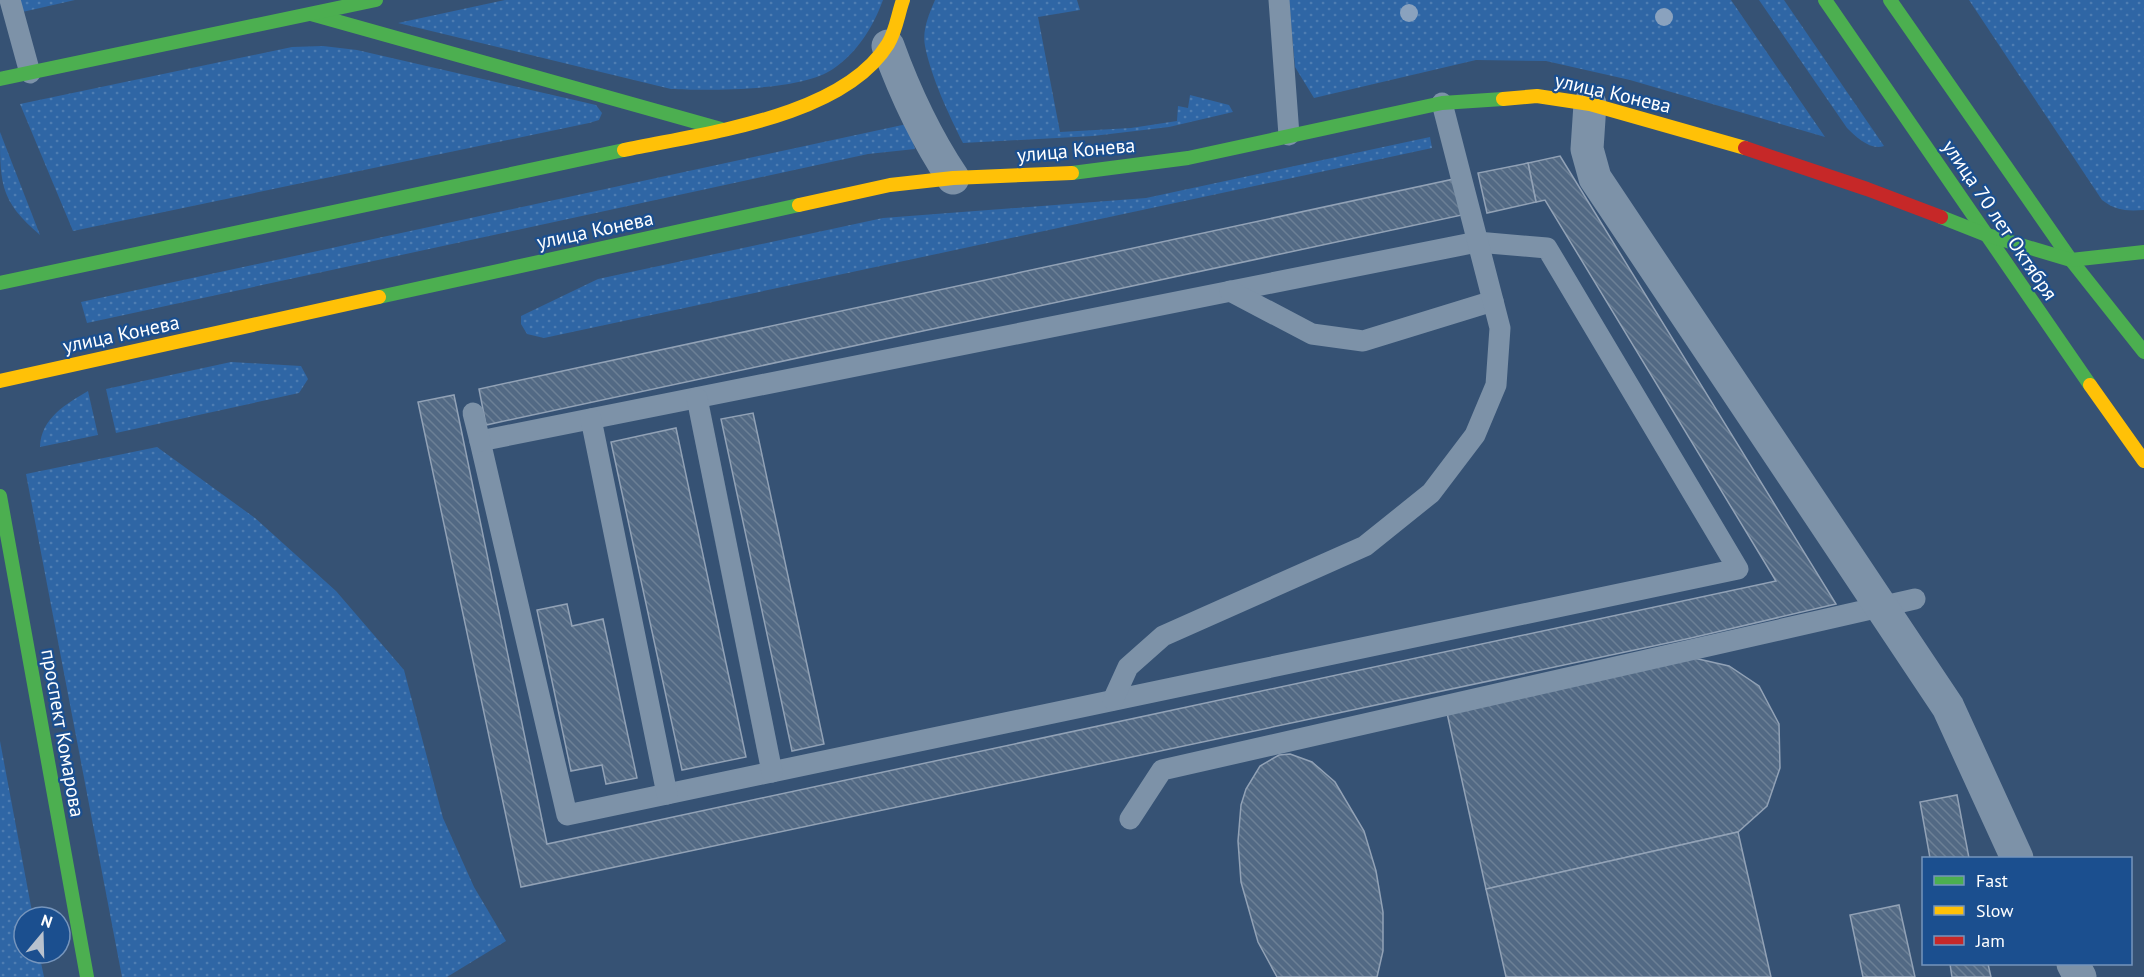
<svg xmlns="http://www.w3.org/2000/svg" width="2144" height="977" font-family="'PT Sans',sans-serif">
  <defs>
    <pattern id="grass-dots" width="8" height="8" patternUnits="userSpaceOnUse" patternTransform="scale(1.5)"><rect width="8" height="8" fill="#2f66a5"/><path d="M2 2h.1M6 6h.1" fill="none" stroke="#4e7db2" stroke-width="1.8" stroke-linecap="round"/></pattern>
    <pattern id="building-back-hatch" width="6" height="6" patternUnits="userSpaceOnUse" patternTransform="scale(1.5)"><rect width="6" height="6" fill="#526984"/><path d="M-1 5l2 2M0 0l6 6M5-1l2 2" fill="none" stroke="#6c8096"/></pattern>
  </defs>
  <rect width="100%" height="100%" fill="#365274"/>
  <g fill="url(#grass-dots)">
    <path d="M14 0H75L18 13Z"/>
    <path d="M505 0H883C873 27 858 52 833 69 802 91 709 91 671 89L398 23Z"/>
    <path d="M935 0H1077L1080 10 1038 17 1060 132 1131 128 1177 121 1178 106 1188 108 1190 95 1229 105 1233 112 1169 127 1093 136 963 143C949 115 931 77 925 46 922 30 929 14 935 0Z"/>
    <path d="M1289 0H1731L1825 137 1630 80 1546 61 1476 60 1314 98 1295 67Z"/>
    <path d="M1759 0H1784L1884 146C1871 151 1856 137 1847 128Z"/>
    <path d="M1969 0H2144V210C2127 211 2116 211 2102 200Z"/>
    <path d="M323 46 357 50 596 105 602 113 599 120 589 123 73 231 20 104 292 47Z"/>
    <path d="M907 124 915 149 868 154 87 323 81 302Z"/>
    <path d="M0 132 40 235C0 201 0 184 0 132Z"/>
    <path d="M1430 137 1432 148 544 338 527 334 521 324V316L598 279 883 218 1146 198Z"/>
    <path d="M231 362 301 366 308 379 299 393 116 433 106 389Z"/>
    <path d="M88 391 98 435 40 447C41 418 66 404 88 391Z"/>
    <path d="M157 447 255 518 336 591 404 670 443 818 474 887 506 941 447 977H122L26 474Z"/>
    <path d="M0 741 33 917H24V953H39L44 977H0Z"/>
  </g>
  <g fill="url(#building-back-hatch)" stroke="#92a2b6" stroke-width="1.5">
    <path d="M1560 156 1836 604 1691 638 521 887 418 402 454 395 547 844 1776 581 1545 200 1536 202 1528 163Z"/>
    <path d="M1528 163 1536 202 1487 213 1478 173Z"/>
    <path d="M1454 179 1462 215 486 425 479 389Z"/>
    <path d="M753 413 824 744 792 751 721 419Z"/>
    <path d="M676 428 746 757 682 770 611 442Z"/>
    <path d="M567 604 572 626 603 619 637 778 606 784 602 765 571 771 537 610Z"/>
    <path d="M1694 658 1729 666 1759 686 1779 724 1780 768 1767 806 1738 832 1486 889 1447 713Z"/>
    <path d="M1290 754 1312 762 1335 782 1364 831 1376 871 1383 912V951L1377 977H1277L1258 942 1241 882 1238 841 1241 805 1246 789 1260 766 1279 755Z"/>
    <path d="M1957 795 1969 858H1930L1920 802Z"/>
    <path d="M1738 832 1771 977H1506L1486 889Z"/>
    <path d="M1899 905 1915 977H1863L1850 915Z"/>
    <path d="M1950 964H1988L1991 977H1952Z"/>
  </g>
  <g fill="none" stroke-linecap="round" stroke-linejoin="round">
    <g stroke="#7d92a8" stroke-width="21">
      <path d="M10 0 30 73"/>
      <path d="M1279 0 1289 135"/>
      <path d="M1477 242 1547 248 1738 569 567 815 480 441Z"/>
      <path d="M1230 291 1312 334 1363 341 1493 301"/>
      <path d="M697 398 772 772"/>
      <path d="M473 413 480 441"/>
      <path d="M591 419 667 794"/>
      <path d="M1113 700 1128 667 1163 636 1365 546 1431 493 1475 435 1496 385 1500 328 1442 103"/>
      <path d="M1130 819 1162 770 1915 599"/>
    </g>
    <g stroke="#7d92a8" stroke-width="33">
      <path d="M888 46C905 93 925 136 953 178"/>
      <path d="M1590 104 1587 149 1595 178 1948 707 2017 858"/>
      <path d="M2073 964 2080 977"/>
    </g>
    <g stroke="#4caf50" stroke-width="14">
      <path d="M1825 0 2090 385"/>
      <path d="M1890 0 2071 260 2144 352"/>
      <path d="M311 14 721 129"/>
      <path d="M0 79 376 0"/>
      <path d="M1072 173 1188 158 1442 103 1503 99"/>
      <path d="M1941 217 1984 234 2071 260 2144 252"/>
      <path d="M0 283 624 150"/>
      <path d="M379 297 799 205"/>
      <path d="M0 496 87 977"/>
    </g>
    <g stroke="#ffc107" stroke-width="14">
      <path d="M1503 99 1537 96 1590 104 1745 148"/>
      <path d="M624 150C703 133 842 118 888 44 896 31 898 14 903 0"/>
      <path d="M799 205 890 185 953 178 1072 173"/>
      <path d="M0 381 379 297"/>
      <path d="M2090 385 2144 461"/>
    </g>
    <path stroke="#c62828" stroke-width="14" d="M1745 148 1867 189 1941 217"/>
  </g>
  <g fill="#8aa2be">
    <circle cx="1409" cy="13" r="9"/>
    <circle cx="1664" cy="17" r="9"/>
  </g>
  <g text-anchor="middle" stroke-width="4.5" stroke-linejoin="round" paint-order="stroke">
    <g font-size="20" fill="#fff" stroke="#1b4f8f">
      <text transform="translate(1613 93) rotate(13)" y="7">улица Конева</text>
      <text transform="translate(1076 150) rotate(-5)" y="7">улица Конева</text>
      <text transform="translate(2000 220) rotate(56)" y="7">улица 70 лет Октября</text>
      <text transform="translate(595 230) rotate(-12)" y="7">улица Конева</text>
      <text transform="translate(121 334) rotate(-12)" y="7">улица Конева</text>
      <text transform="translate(63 733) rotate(80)" y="7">проспект Комарова</text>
    </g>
  </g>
  <rect x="1922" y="857" width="210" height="108" fill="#1b4f8f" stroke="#7695bc" stroke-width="1.5"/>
  <rect x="1934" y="876" width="30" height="9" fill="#4caf50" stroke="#7695bc" stroke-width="1.5"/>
  <text x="1976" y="887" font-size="18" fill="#ffffff">Fast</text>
  <rect x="1934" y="906" width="30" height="9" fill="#ffc107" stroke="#7695bc" stroke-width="1.5"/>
  <text x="1976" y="917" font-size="18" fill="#ffffff">Slow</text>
  <rect x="1934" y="936" width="30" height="9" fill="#c62828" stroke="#7695bc" stroke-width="1.5"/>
  <text x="1976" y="947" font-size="18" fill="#ffffff">Jam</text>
  <g transform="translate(42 935) rotate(19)"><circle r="28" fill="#1b4f8f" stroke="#7695bc" stroke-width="1.5"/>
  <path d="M0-4.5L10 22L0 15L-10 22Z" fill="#b9c2ce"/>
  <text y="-9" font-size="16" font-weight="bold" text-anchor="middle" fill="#ffffff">N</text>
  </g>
</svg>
